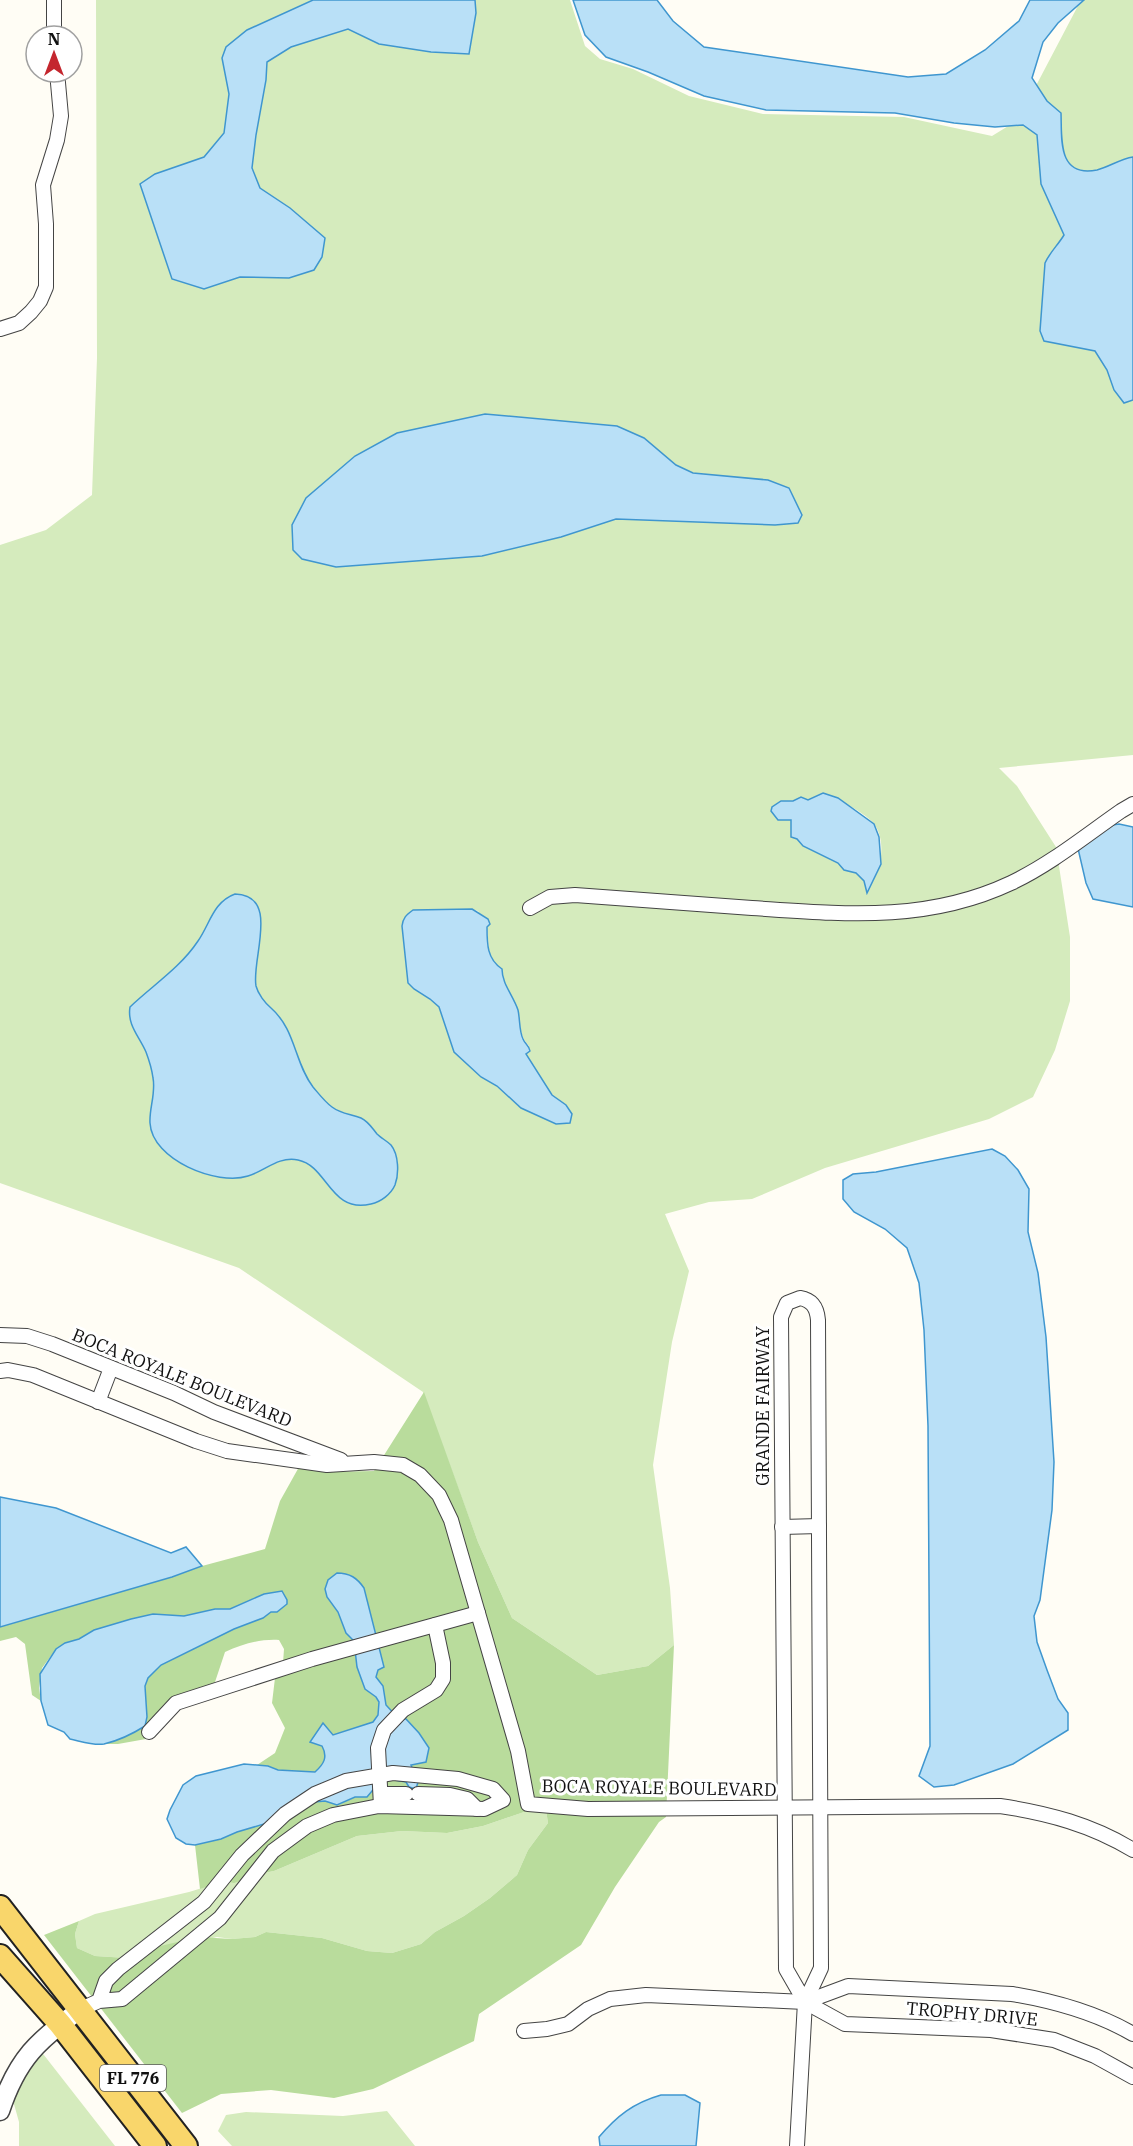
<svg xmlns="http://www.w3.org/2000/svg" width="1133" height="2146" font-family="'IBM Plex Serif',serif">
  <rect width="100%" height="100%" fill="#fffdf5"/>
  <g fill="#d5ebbd" fill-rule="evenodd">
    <path d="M96 0H570L585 46 600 59 633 69 689 96 763 114 904 117 992 136 1018 120 1081 0H1133V755L999 768 1017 786 1056 847 1070 937V1001L1055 1050 1033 1097 989 1119 825 1168 752 1199 709 1202 665 1214 689 1271 672 1342 653 1465 670 1588 674 1645 648 1666 597 1675 512 1618 478 1542 423 1392 239 1268 0 1183V545L46 530 92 495 97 358ZM823 793C835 797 869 815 875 825 888 846 879 874 867 892L864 881 856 873 844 870 838 863 803 846 797 839 791 820 777 816 776 805 781 801 808 800ZM472 909 478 911C481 916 486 923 487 929 490 946 485 957 502 969 502 984 513 994 517 1009 521 1023 518 1034 529 1046L526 1054 552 1095 566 1105 556 1124 518 1106 497 1086 481 1077 454 1052 439 1007 430 999 414 989 408 983 402 926 403 920 413 910Z"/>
    <path d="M530 1810H546L548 1823 528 1850 517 1875 490 1898 464 1916 435 1932 421 1944 392 1953 367 1951 322 1938 266 1932 255 1937 232 1939 217 1937 127 1958 95 1956 77 1948 75 1934 79 1921 95 1914 189 1892 225 1881 274 1871 357 1836 402 1831 447 1833 483 1826Z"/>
    <path d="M40 2050 115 2146H19V2122L12 2097Z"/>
    <path d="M387 2111 415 2146H232L218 2131 226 2115 246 2112 343 2116Z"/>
  </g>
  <path fill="#b9dc9c" d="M424 1392 478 1542 512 1618 597 1675 648 1666 674 1645 666 1817 659 1822 615 1887 581 1945 479 2014 474 2041 373 2089 334 2098 271 2090 221 2094 182 2113 44 1935 79 1921 75 1934 77 1948 95 1956 127 1958 156 1947 199 1937 232 1939 255 1937 266 1932 322 1938 367 1951 392 1953 421 1944 435 1932 464 1916 490 1898 517 1875 528 1850 548 1823 546 1810H530L483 1826 447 1833 402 1831 357 1836 274 1871 259 1874 234 1883 225 1881 200 1889 195 1845 221 1839 237 1832 274 1821 314 1802 326 1801 338 1805 355 1797H367L375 1780 397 1779 417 1782 411 1765 426 1762 398 1718 386 1705 383 1686 376 1677 378 1670 384 1667 364 1588 328 1597 338 1612 346 1633 354 1641 357 1667 365 1689 376 1697 379 1703 378 1715 373 1722 333 1735 330 1732 310 1742 322 1746C328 1757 324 1764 315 1772L278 1770 268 1766 257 1765 275 1753 285 1728 272 1703 275 1678 283 1663 284 1649 279 1640C259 1639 243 1644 225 1652L215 1682 176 1711 146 1739 118 1744H104L147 1717 145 1686 148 1678 161 1665 234 1629 263 1618 271 1612H277L287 1604 264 1594 230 1609H215L184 1616 153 1614 94 1630 79 1639 65 1643 56 1649 42 1668 39 1688 41 1701 32 1695 25 1644 16 1637 0 1641V1627L172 1577 202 1566 265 1549 280 1501 299 1467 325 1472 374 1471Z"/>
  <g fill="#b9e0f7" stroke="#3f96cf" stroke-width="1.5">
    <path d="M313 0H475L476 13 469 54 431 52 379 44 348 29 291 47 267 62 266 80 256 135 252 168 260 188 290 208 325 238 322 257 314 270 289 278 240 277 204 289 172 279 140 184 155 174 204 157 224 133 229 94 222 58 226 47 247 30Z"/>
    <path d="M573 0H657L673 21 704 47 908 77 946 74 985 50 1019 21 1030 0H1084L1058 23 1043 42 1032 78 1047 101 1061 113C1062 138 1057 178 1097 170 1109 167 1120 159 1133 157V400L1124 403 1114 390 1107 370 1095 351 1044 341 1040 331 1045 263C1050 252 1058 245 1064 235L1041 184 1037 135 1023 125 995 127 954 123 895 113 766 110 704 96 648 72 606 57 585 35Z"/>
    <path d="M485 414 617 426 644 438 676 465 693 473 768 480 789 488 802 515 798 523 775 525 616 519 561 537 482 556 336 567 302 559 293 550 292 525 306 498 355 456 397 433Z"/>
    <path d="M823 793 838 798 874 824 879 837 881 864 867 893 864 881 856 873 844 870 838 863 803 846 797 839 791 837V820H778L771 811 772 807 781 801H793L801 797 808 800Z"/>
    <path d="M1119 824 1133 827V907L1093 899 1086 883 1076 840 1087 829Z"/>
    <path d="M235 894C281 895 251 959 256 986 258 994 265 1003 271 1008 296 1030 294 1062 313 1087 319 1094 325 1102 332 1107 341 1114 351 1114 361 1118 369 1122 372 1128 377 1134 381 1138 387 1141 391 1145 399 1155 399 1174 395 1185 391 1194 381 1202 371 1204 330 1214 328 1166 298 1160 278 1156 265 1171 248 1176 217 1186 152 1160 150 1123 149 1109 156 1093 153 1078 152 1070 149 1060 146 1052 139 1036 127 1025 130 1007 153 985 180 968 198 941 210 924 213 902 235 894Z"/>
    <path d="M472 909 488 919 490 924 487 927C487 944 487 959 502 969 502 984 513 995 518 1010 520 1018 519 1031 523 1039 525 1044 529 1045 530 1051L526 1054 552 1095 566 1105 572 1114 570 1123 556 1124 521 1108 497 1086 481 1077 454 1052 439 1007 430 999 414 989 408 983 402 926C403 918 406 915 413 910Z"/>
    <path d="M992 1149 1005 1156 1018 1170 1029 1189 1028 1232 1038 1273 1046 1337 1054 1462 1052 1510 1040 1600 1034 1616 1037 1642 1047 1670 1058 1699 1068 1713V1730L1013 1764 954 1785 934 1787 919 1776 930 1746 928 1426 924 1330 919 1283 907 1248 885 1229 854 1212 843 1199V1180L853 1174 876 1172Z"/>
    <path d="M0 1497 56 1508 171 1553 186 1547 202 1566 172 1577 0 1627Z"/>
    <path d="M337 1573C350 1573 357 1578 364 1588L384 1667 378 1670 376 1677 383 1686 386 1705 398 1718 406 1719 419 1733 429 1748 426 1762 411 1765 418 1782 416 1789 409 1787 406 1782 383 1778 367 1797H355L337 1805 325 1801 314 1802 274 1821 237 1832 221 1839 195 1845 186 1844 176 1838 167 1819 170 1810 183 1785 196 1776 244 1764 268 1766 278 1770 315 1772C324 1764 328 1757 322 1746L310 1742 323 1723 333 1735 373 1722 378 1715 379 1702 376 1697 365 1689 357 1667 354 1641 346 1633 338 1612 327 1597 325 1589 328 1580Z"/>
    <path d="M282 1591 287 1600V1604L277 1612H271L263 1618 234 1629 161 1665 148 1678 145 1686 147 1717 145 1726C134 1733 117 1741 104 1744 94 1746 80 1741 70 1739L64 1732 48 1725 41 1701 40 1674 56 1649 65 1643 79 1639 94 1630 131 1619 153 1614 184 1616 215 1609H230L264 1594Z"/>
    <path d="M661 2095H685L700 2103 696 2146H600L599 2137C617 2116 633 2103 661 2095Z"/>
  </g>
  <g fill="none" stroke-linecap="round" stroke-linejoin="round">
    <g stroke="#444" stroke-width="16">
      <g id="minor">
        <path d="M54 36V0"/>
        <path d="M0 329 19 323 31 312 40 301 46 287V224L43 185 57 140 61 116 57 72"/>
        <path d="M530 908 550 897 575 895C634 899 693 904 752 908 842 914 926 923 1011 883 1051 864 1085 836 1121 811L1133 804"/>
        <path d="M0 1335 27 1336 52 1344 174 1393 214 1412 341 1460"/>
        <path d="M0 1371 8 1370 33 1375 196 1441 227 1451 327 1465 374 1462 403 1465 420 1475 439 1495 451 1520 518 1751 528 1804 588 1809 1000 1806C1048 1813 1092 1825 1133 1850"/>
        <path d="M98 1402 111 1368"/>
        <path d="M782 1527 819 1526"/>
        <path d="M149 1732 176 1703 312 1659 478 1613"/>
        <path d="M381 1794H406"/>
        <path d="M418 1794 450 1795 467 1799 477 1809"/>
        <path d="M381 1806 378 1748 384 1730 403 1710 436 1690 443 1679V1663L435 1625"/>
        <path d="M805 2002 845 2024 991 2030 1054 2040 1095 2056 1133 2077"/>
        <path d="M81 2009 99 2001 122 1999 220 1918 273 1851 307 1826 333 1815 379 1806 484 1809 503 1800 493 1789 458 1779 393 1773 346 1781 315 1794 285 1814 242 1855 204 1902 118 1969 106 1981 99 2001"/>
        <path d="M524 2031 547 2029 568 2024 588 2009 610 1999 646 1995 805 2002 848 1986 1012 1994C1054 2001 1095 2012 1133 2034"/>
        <path d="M797 2146 805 2002 821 1968 818 1320C817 1308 812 1300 800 1298L787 1303 781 1317 786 1969 805 2002"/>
      </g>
    </g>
    <g stroke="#444" stroke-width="21">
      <path id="tertiary" d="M0 2111C17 2059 38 2040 81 2009"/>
    </g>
    <g stroke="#222" stroke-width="26">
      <g id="primary">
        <path d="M0 1907 186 2146"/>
        <path d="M0 1956 60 2024 155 2146"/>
      </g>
    </g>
    <use href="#minor" stroke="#fff" stroke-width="14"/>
    <use href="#tertiary" stroke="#fff" stroke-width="18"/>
    <use href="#primary" stroke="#f9d66b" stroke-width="22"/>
  </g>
  <g text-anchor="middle" stroke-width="6" stroke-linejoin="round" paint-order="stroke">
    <rect fill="#fff" stroke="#585858" stroke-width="1.5" x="100" y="2065" width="66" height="26" rx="4.5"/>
    <g font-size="16" font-weight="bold" fill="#111">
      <text x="133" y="2084">FL 776</text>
    </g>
    <g font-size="18" fill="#111" stroke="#fff">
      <text transform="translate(182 1378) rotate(22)" y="6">BOCA ROYALE BOULEVARD</text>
      <text transform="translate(763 1406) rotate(-90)" y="6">GRANDE FAIRWAY</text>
      <text transform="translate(659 1788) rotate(1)" y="6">BOCA ROYALE BOULEVARD</text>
      <text transform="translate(972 2014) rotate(5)" y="6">TROPHY DRIVE</text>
    </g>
  </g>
  <g transform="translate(54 54)"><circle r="28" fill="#ffffff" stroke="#a0a0a0" stroke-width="1.5"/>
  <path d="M0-4.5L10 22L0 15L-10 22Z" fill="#c4262e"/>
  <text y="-9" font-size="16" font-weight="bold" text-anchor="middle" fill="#111111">N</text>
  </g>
</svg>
